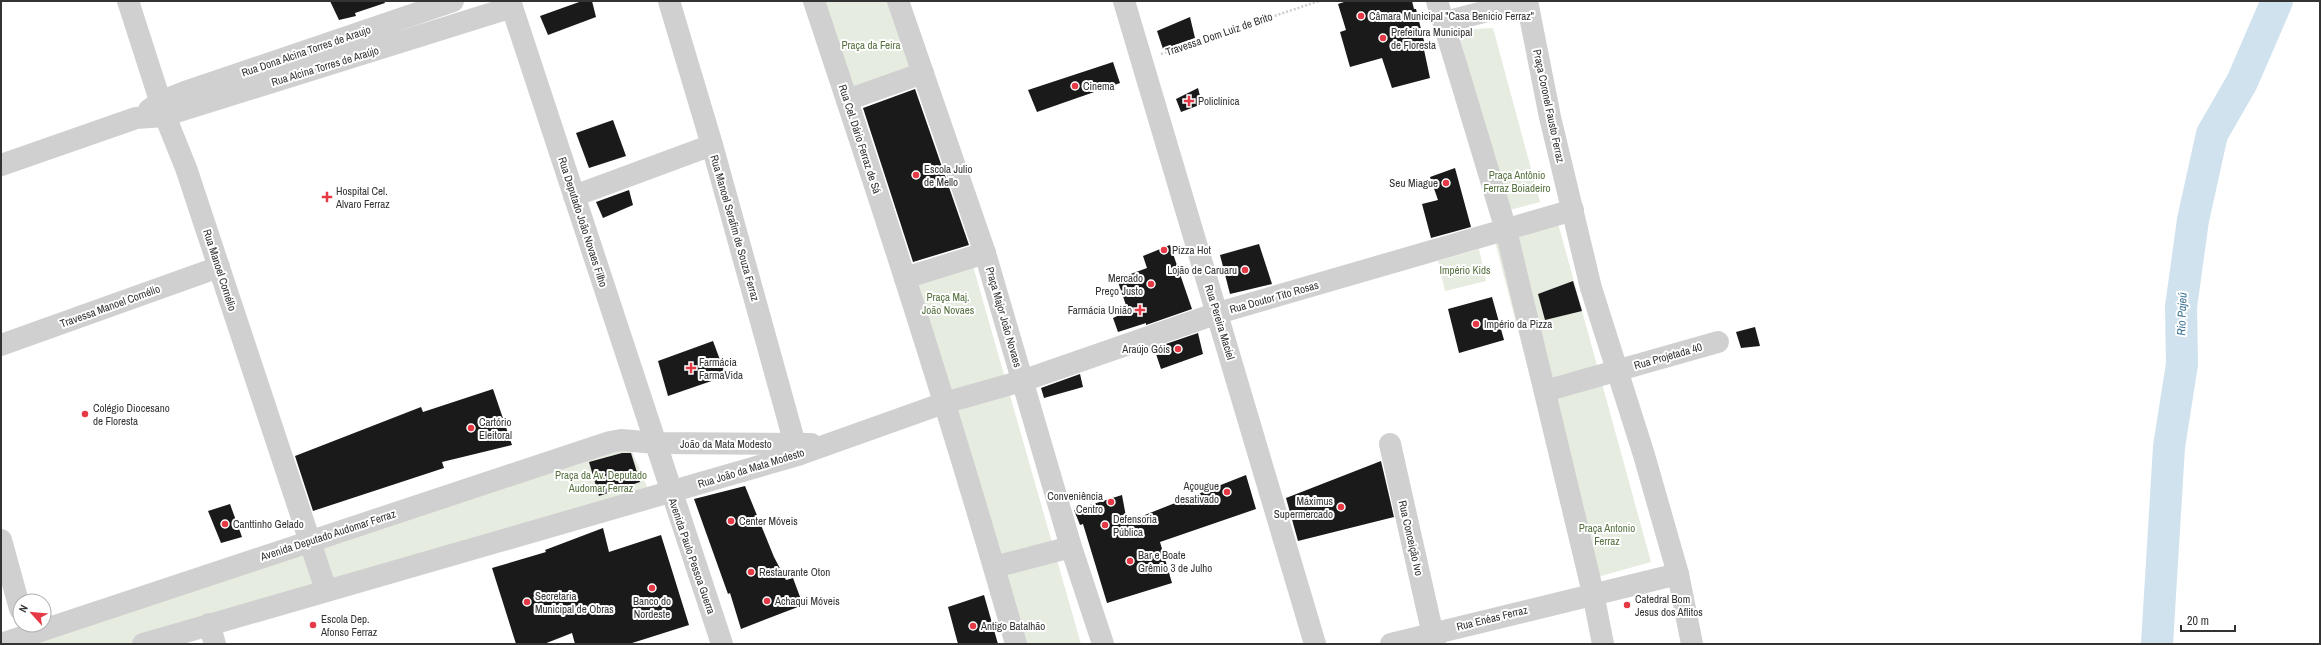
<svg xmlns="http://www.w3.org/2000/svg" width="2321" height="645" font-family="'Archivo Narrow',sans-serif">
  <rect width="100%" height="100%" fill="#fff"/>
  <g fill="#e6ecdf">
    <path d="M822 1H892L913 66 850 88Z"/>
    <path d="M1493 28 1540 202 1506 211 1460 37 1475 29Z"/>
    <path d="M1556 216 1651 562 1583 581 1493 234Z"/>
    <path d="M1479 249 1486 281 1445 291 1438 261Z"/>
    <path d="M971 259 1081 644H1016L905 278Z"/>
    <path d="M627 439 652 499 184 644H1Z"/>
  </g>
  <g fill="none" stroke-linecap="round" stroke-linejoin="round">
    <path stroke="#cfe2ee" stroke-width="32" d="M2157 644 2169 447 2182 364 2181 307 2193 220 2212 134 2242 82 2277 1"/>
  </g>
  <g fill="#1a1a1a">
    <path d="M330 1H384L385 3 355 13 356 16 339 20Z"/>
    <path d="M582 1H592L596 17 548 35 540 16Z"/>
    <path d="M1347 1H1412L1414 9H1416L1425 45H1423L1430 78 1392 88 1382 58 1350 67 1340 32 1346 30 1338 4Z"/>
    <path d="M1190 17 1195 38 1163 49 1157 31Z"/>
    <path d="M1113 62 1120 83 1037 112 1028 90Z"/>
    <path d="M1198 88 1202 104 1181 112 1176 99Z"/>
    <path d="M915 89 969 245 913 262 863 108Z"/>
    <path d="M613 120 626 156 589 168 576 133Z"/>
    <path d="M1455 168 1471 227 1431 238 1422 204 1438 200 1430 177Z"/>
    <path d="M629 190 633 205 603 218 596 202Z"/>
    <path d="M1259 244 1272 284 1230 294 1220 255Z"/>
    <path d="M1170 245 1192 309 1146 325V323L1118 332 1113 318 1128 311 1117 279 1147 268 1143 256Z"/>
    <path d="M1573 281 1582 311 1545 320 1538 294Z"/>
    <path d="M1492 297 1504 340 1459 353 1448 309Z"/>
    <path d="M1755 327 1760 346 1741 348 1736 332Z"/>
    <path d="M1198 333 1203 354 1161 369 1154 348Z"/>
    <path d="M713 341 726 376 668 396 658 361Z"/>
    <path d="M1080 374 1083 387 1044 398 1041 388Z"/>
    <path d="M493 389 512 445 442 462 444 468 313 511 295 456 421 407 423 412Z"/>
    <path d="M622 453H631L640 482 599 496 589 462Z"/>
    <path d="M1381 461 1394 517 1298 541 1286 498Z"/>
    <path d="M1246 475 1256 509 1160 542 1172 583 1107 603 1083 524 1080 525 1074 510 1122 495 1127 522Z"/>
    <path d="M745 486 774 557 786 580 793 578 803 605 741 629 730 593 728 594 694 499Z"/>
    <path d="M230 504 242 537 221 543 208 511Z"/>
    <path d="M603 528 609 552 661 535 689 625 629 644H575L572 633 544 644H516L492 568 546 552 545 550Z"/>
    <path d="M984 595 998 644H958L948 607Z"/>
  </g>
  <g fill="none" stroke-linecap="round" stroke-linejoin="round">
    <path stroke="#cdcdcd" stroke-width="2.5" stroke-dasharray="2 2" stroke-linecap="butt" d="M1161 54 1319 1"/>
    <g stroke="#d0d0d0" stroke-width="22">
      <path d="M128 1 165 116 186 168 326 590"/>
      <path d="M510 1 722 644"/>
      <path d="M669 1 712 145 798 455"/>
      <path d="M814 1C885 214 955 428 1016 644"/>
      <path d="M898 1 985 253 1071 547 1103 644"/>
      <path d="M1124 1 1315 644"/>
      <path d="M1437 1 1506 230 1593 593 1603 644"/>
      <path d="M1527 1 1550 117 1591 288 1644 455 1678 574 1692 644"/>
      <path d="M1445 22 1526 1"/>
      <path d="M847 100 923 73"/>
      <path d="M149 110 160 102 185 92 453 1"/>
      <path d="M1 165 136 118 165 116 176 112 512 7"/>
      <path d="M574 196 712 145"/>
      <path d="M905 278 985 253"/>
      <path d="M1 345 219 267"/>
      <path d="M1545 391 1718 342"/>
      <path d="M1390 444 1435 644"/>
      <path d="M1 540 20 609"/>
      <path d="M994 567 1071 547"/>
      <path d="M209 624 215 644"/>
      <path d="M1 644 610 442 621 440 656 443 811 444"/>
      <path d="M143 644 798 455 944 403 1022 381 1218 313 1573 210"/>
      <path d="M1391 644 1678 574"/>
    </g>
  </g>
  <g fill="#e63946" stroke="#fff" stroke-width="1.5">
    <circle cx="1361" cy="16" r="4"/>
    <circle cx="1383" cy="38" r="4"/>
    <circle cx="1075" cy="86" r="4"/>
    <path d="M1187 95h4v4h4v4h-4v4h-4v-4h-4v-4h4z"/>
    <circle cx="916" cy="175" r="4"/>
    <circle cx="1446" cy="183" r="4"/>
    <path d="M325 191h4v4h4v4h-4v4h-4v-4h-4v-4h4z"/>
    <circle cx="1164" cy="250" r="4"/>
    <circle cx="1245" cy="270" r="4"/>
    <circle cx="1151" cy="284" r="4"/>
    <path d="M1138 304h4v4h4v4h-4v4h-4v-4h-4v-4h4z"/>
    <circle cx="1476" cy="324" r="4"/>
    <circle cx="1178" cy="349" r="4"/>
    <path d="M689 362h4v4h4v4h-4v4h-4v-4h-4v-4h4z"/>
    <circle cx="85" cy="414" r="4"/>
    <circle cx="471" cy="428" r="4"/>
    <circle cx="1227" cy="492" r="4"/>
    <circle cx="1111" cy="502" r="4"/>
    <circle cx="1341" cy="507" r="4"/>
    <circle cx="731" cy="521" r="4"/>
    <circle cx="225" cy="524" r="4"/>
    <circle cx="1105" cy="525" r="4"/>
    <circle cx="1130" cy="561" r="4"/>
    <circle cx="751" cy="572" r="4"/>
    <circle cx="652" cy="588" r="4"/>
    <circle cx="767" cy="601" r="4"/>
    <circle cx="527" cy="602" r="4"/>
    <circle cx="1627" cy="605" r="4"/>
    <circle cx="313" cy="625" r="4"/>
    <circle cx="973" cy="626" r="4"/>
  </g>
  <g text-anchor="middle" stroke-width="4" stroke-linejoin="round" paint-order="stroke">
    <g font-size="11" fill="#333" stroke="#fff" text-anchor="start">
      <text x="1369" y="20">Câmara Municipal "Casa Benicio Ferraz"</text>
      <text x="1391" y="36">Prefeitura Municipal<tspan x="1391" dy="13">de Floresta</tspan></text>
      <text x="1083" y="90">Cinema</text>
      <text x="1198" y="105">Policlínica</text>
      <text x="924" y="173">Escola Julio<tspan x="924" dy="13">de Mello</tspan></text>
      <text x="1438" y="187" text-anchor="end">Seu Miague</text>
      <text x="336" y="195">Hospital Cel.<tspan x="336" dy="13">Alvaro Ferraz</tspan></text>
      <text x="1172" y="254">Pizza Hot</text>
      <text x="1237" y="274" text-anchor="end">Lojão de Caruaru</text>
      <text x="1143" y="282" text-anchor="end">Mercado<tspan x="1143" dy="13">Preço Justo</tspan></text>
      <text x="1132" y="314" text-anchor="end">Farmácia União</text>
      <text x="1484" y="328">Império da Pizza</text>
      <text x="1170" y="353" text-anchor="end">Araújo Góis</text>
      <text x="699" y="366">Farmácia<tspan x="699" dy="13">FarmaVida</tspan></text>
      <text x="93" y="412">Colégio Diocesano<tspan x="93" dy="13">de Floresta</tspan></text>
      <text x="479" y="426">Cartório<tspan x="479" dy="13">Eleitoral</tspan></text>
      <text x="1219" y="490" text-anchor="end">Açougue<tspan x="1219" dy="13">desativado</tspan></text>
      <text x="1103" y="500" text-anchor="end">Conveniência<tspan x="1103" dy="13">Centro</tspan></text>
      <text x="1333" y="505" text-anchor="end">Máximus<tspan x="1333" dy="13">Supermercado</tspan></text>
      <text x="1113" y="523">Defensoria<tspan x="1113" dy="13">Pública</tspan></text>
      <text x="739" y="525">Center Móveis</text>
      <text x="233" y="528">Canttinho Gelado</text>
      <text x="1138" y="559">Bar e Boate<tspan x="1138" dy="13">Grêmio 3 de Julho</tspan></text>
      <text x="759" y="576">Restaurante Oton</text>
      <text x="535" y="600">Secretaria<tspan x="535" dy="13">Municipal de Obras</tspan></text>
      <text x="1635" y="603">Catedral Bom<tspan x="1635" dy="13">Jesus dos Aflitos</tspan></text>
      <text x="652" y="605" text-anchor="middle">Banco do<tspan x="652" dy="13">Nordeste</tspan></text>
      <text x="775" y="605">Achaqui Móveis</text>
      <text x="321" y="623">Escola Dep.<tspan x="321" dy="13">Afonso Ferraz</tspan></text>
      <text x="981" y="630">Antigo Batalhão</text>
    </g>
    <g font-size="11" fill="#333" stroke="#fff">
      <text transform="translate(1219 34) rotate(-19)" y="4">Travessa Dom Luiz de Brito</text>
      <text transform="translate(306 51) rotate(-19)" y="4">Rua Dona Alcina Torres de Araujo</text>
      <text transform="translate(325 66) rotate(-17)" y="4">Rua Alcina Torres de Araújo</text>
      <text transform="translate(1549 106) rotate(78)" y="4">Praça Coronel Fausto Ferraz</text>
      <text transform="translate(860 139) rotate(72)" y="4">Rua Cel. Dário Ferraz de Sá</text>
      <text transform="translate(583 222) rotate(72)" y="4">Rua Deputado João Novaes Filho</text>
      <text transform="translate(735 228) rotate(74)" y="4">Rua Manoel Serafim de Souza Ferraz</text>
      <text transform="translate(220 270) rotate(72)" y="4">Rua Manoel Cornélio</text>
      <text transform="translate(1274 297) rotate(-16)" y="4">Rua Doutor Tito Rosas</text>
      <text transform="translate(110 306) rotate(-20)" y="4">Travessa Manoel Cornélio</text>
      <text transform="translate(1004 317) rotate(74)" y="4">Praça Major João Novaes</text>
      <text transform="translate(1220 322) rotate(73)" y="4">Rua Pereira Maciel</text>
      <text transform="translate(1668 356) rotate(-16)" y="4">Rua Projetada 40</text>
      <text x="726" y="448">João da Mata Modesto</text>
      <text transform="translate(751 468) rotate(-17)" y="4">Rua João da Mata Modesto</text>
      <text transform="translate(328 535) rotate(-18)" y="4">Avenida Deputado Audomar Ferraz</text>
      <text transform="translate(1411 538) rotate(77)" y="4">Rua Conceição Ivo</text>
      <text transform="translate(692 556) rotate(71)" y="4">Avenida Paulo Pessoa Guerra</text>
      <text transform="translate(1492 618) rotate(-14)" y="4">Rua Enéas Ferraz</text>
    </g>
    <g font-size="11" fill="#56703f" stroke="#fff">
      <text x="871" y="49">Praça da Feira</text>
      <text x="1517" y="179">Praça Antônio<tspan x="1517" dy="13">Ferraz Boiadeiro</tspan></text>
      <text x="1465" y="274">Império Kids</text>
      <text x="948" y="301">Praça Maj.<tspan x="948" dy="13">João Novaes</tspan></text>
      <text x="601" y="479">Praça da Av. Deputado<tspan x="601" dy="13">Audomar Ferraz</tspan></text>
      <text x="1607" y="532">Praça Antonio<tspan x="1607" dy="13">Ferraz</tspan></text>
    </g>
    <g font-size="12" font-style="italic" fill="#3f7597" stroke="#fff">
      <text transform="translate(2182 314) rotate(-88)" y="4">Rio Pajeú</text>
    </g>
  </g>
  <rect width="2321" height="645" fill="none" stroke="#333333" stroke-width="4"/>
  <g transform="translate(32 613) rotate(297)"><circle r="19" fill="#ffffff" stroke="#adadad"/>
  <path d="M0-3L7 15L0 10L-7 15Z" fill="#e63946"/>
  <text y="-6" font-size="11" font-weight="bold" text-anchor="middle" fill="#333333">N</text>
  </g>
  <path d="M2181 625v6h54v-6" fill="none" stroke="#333333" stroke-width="2"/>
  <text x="2187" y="625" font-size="12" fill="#333333" stroke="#ffffff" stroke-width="3" paint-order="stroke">20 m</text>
</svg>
